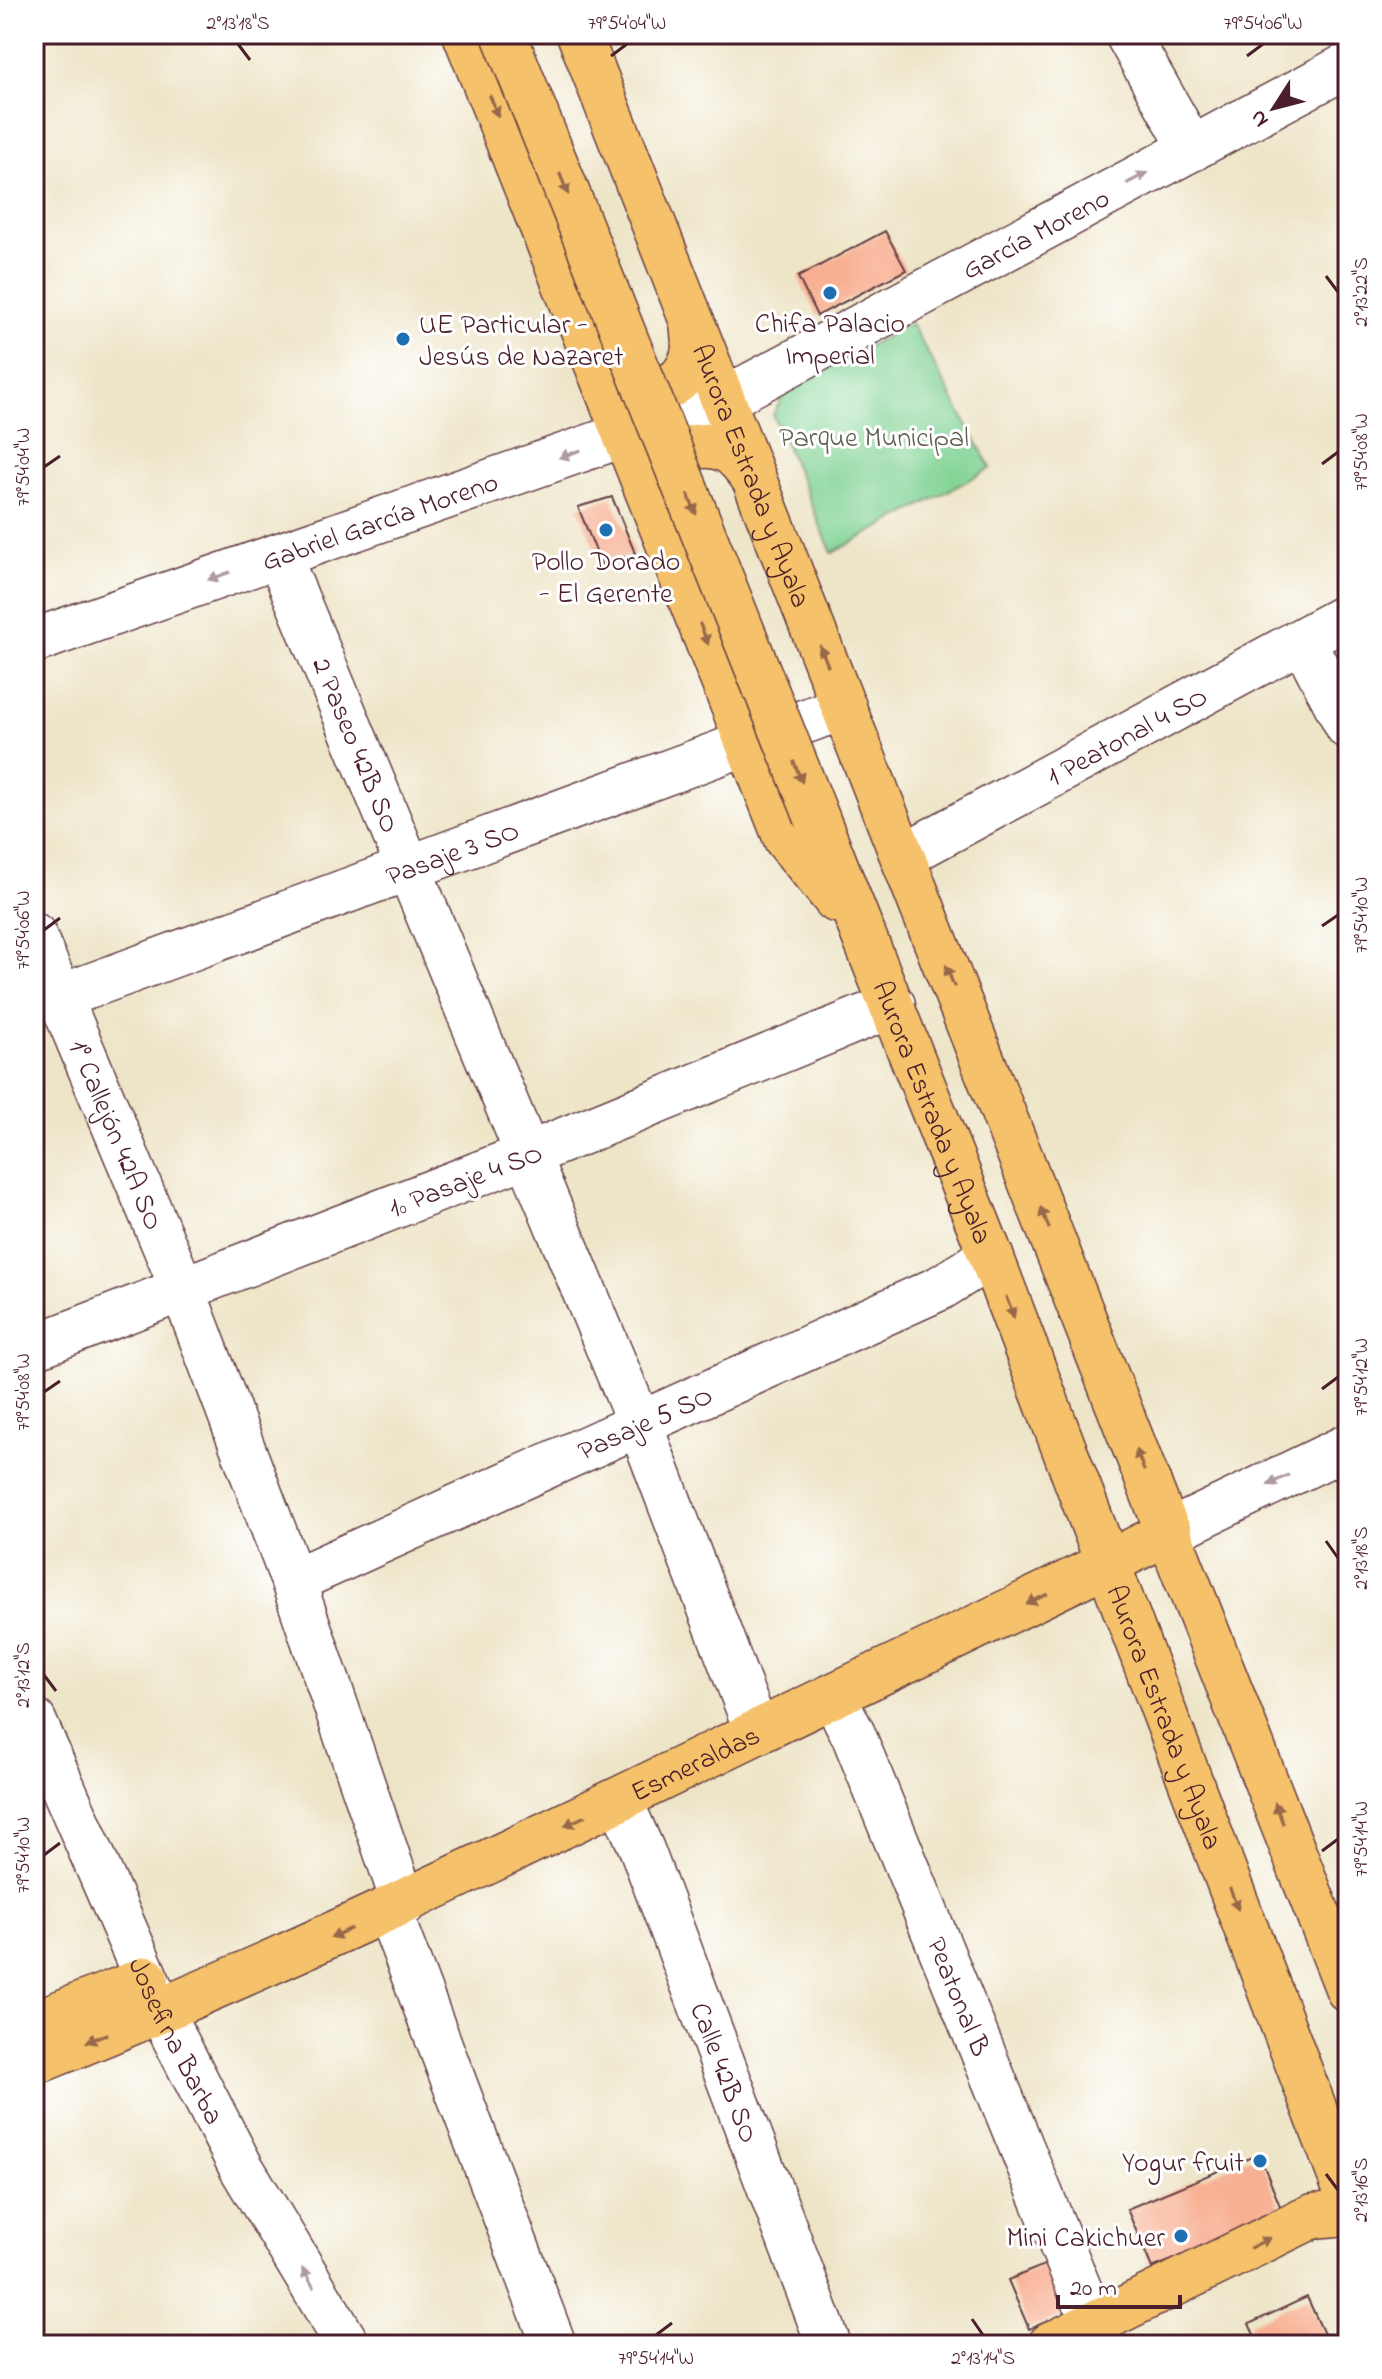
<svg xmlns="http://www.w3.org/2000/svg" width="1382" height="2379" font-family="'Indie Flower',sans-serif">
  <rect width="100%" height="100%" fill="#fff"/>
  <filter id="ink" filterUnits="userSpaceOnUse"><feTurbulence type="fractalNoise" baseFrequency=".0125" numOctaves="2"/><feDisplacementMap in="SourceGraphic" scale="16" xChannelSelector="R" yChannelSelector="G"/><feConvolveMatrix kernelMatrix="1 2 1 2 8 2 1 2 1" color-interpolation-filters="sRGB"/></filter>
  <filter id="wash" filterUnits="userSpaceOnUse"><feTurbulence type="fractalNoise" baseFrequency=".006" numOctaves="4" result="noise"/><feDisplacementMap in="SourceGraphic" scale="32" xChannelSelector="R" yChannelSelector="G"/><feGaussianBlur stdDeviation="1.8" result="paint"/><feColorMatrix in="noise" values="0 0 0 0 0 0 0 0 0 0 0 0 0 0 0 0 0 1.4 0 .05"/><feComposite in="paint" operator="in"/></filter>
  <g filter="url(#wash)">
    <rect width="100%" height="100%" fill="#eee5c8"/>
    <path fill="#82d394" stroke="#667960" stroke-width="2" d="M911 323 991 468 832 553 773 415 786 390Z"/>
    <g id="blocks">
      <g fill="#f8b093">
        <path d="M885 231 906 270 817 316 798 277Z"/>
        <path d="M612 497 635 553 602 566 578 507Z"/>
        <path d="M1259 2154 1284 2216 1152 2268 1127 2209Z"/>
        <path d="M1049 2263 1070 2312 1029 2329 1008 2280Z"/>
        <path d="M1307 2297 1329 2345H1259L1249 2324Z"/>
      </g>
    </g>
  </g>
  <g filter="url(#ink)">
    <use href="#blocks" fill-opacity="0" stroke="#633d43" stroke-width="2"/>
    <g fill="none" stroke-linecap="round" stroke-linejoin="round">
      <g stroke="#633d43" stroke-width="47">
        <g id="minor">
          <path d="M1127 34 1192 149"/>
          <path id="s1" d="M279 556 640 1425 757 1732"/>
          <path id="s2" d="M34 641 723 400 1348 65"/>
          <path d="M1303 641 1348 727"/>
          <path id="s3" d="M903 856 1348 615"/>
          <path id="s4" d="M34 935 183 1290 293 1581 404 1904"/>
          <path id="s5" d="M60 997 844 707"/>
          <path d="M34 1347 527 1155 893 1005"/>
          <path d="M1169 1532 1348 1446"/>
          <path id="s6" d="M293 1581 940 1288 991 1256"/>
          <path id="s7" d="M833 1696 853 1734 1083 2298"/>
          <path id="s8" d="M34 1721 161 2012 241 2167 348 2345"/>
          <path id="s9" d="M620 1800 642 1850 829 2345"/>
          <path d="M389 1911 554 2345"/>
        </g>
      </g>
      <g stroke="#633d43" stroke-width="47">
        <g id="major">
          <path d="M465 34 786 839 836 900"/>
          <path id="s10" d="M579 34 1348 1990"/>
          <path d="M613 383C642 404 685 391 693 354 695 344 693 333 692 322"/>
          <path d="M655 489C660 455 698 436 728 451 739 458 746 468 754 479"/>
          <path id="s11" d="M817 818 991 1256 1348 2197"/>
          <path d="M34 2023 146 1979"/>
          <path id="s12" d="M34 2063C280 1964 517 1849 755 1733 893 1666 1033 1602 1169 1532"/>
          <path d="M1050 2345 1313 2216 1348 2213"/>
        </g>
      </g>
      <use href="#minor" stroke="#fff" stroke-width="44"/>
      <use href="#major" stroke="#f5c16b" stroke-width="44"/>
      <g stroke="#633d43" stroke-width="47" stroke-linecap="butt">
        <path id="major-bridge" d="M504 34 817 818"/>
      </g>
      <use href="#major-bridge" stroke="#f5c16b" stroke-width="44"/>
    </g>
    <defs><path id="oneway-solid" d="M-6-.8H1V-3.2L6.5 0L1 3.2V.8H-6Z" transform="scale(2)"/></defs>
    <g fill="#976848">
      <use href="#oneway-solid" transform="translate(494 106) rotate(68)"/>
      <use href="#oneway-solid" transform="translate(564 184) rotate(68)"/>
      <use href="#oneway-solid" transform="translate(692 504) rotate(68)"/>
      <use href="#oneway-solid" transform="translate(704 634) rotate(68)"/>
      <use href="#oneway-solid" transform="translate(824 656) rotate(-112)"/>
      <use href="#oneway-solid" transform="translate(798 772) rotate(68)"/>
      <use href="#oneway-solid" transform="translate(950 976) rotate(-111)"/>
      <use href="#oneway-solid" transform="translate(1045 1218) rotate(-111)"/>
      <use href="#oneway-solid" transform="translate(1010 1307) rotate(69)"/>
      <use href="#oneway-solid" transform="translate(1140 1460) rotate(-111)"/>
      <use href="#oneway-solid" transform="translate(1037 1599) rotate(155)"/>
      <use href="#oneway-solid" transform="translate(1279 1813) rotate(-111)"/>
      <use href="#oneway-solid" transform="translate(575 1821) rotate(154)"/>
      <use href="#oneway-solid" transform="translate(1234 1899) rotate(69)"/>
      <use href="#oneway-solid" transform="translate(341 1933) rotate(156)"/>
      <use href="#oneway-solid" transform="translate(97 2038) rotate(158)"/>
      <use href="#oneway-solid" transform="translate(1260 2243) rotate(-27)"/>
    </g>
    <g fill="#ae9aa0">
      <use href="#oneway-solid" transform="translate(1137 178) rotate(-28)"/>
      <use href="#oneway-solid" transform="translate(570 454) rotate(161)"/>
      <use href="#oneway-solid" transform="translate(219 576) rotate(161)"/>
      <use href="#oneway-solid" transform="translate(1278 1480) rotate(154)"/>
      <use href="#oneway-solid" transform="translate(308 2278) rotate(-121)"/>
    </g>
  </g>
  <path fill="none" stroke="#4a1f2b" stroke-width="3" d="M238 44 250 60M611 56 627 44M1247 56 1263 44M1326 276 1338 292M1322 464 1338 452M44 467 60 456M1322 926 1338 915M44 930 60 918M1322 1389 1338 1377M44 1392 60 1381M1326 1541 1338 1558M44 1675 56 1691M1322 1851 1338 1839M44 1855 60 1843M1326 2174 1338 2190M972 2319 983 2335M656 2335 672 2323"/>
  <g fill="#1f6fb2" stroke="#fff" stroke-width="3">
    <circle cx="830" cy="293" r="8"/>
    <circle cx="403" cy="339" r="8"/>
    <circle cx="606" cy="530" r="8"/>
    <circle cx="1260" cy="2161" r="8"/>
    <circle cx="1181" cy="2236" r="8"/>
  </g>
  <g text-anchor="middle" stroke-width="6" stroke-linejoin="round" paint-order="stroke">
    <g font-size="28" fill="#4a1f2b" stroke="#fff">
      <text dy="10" stroke="none"><textPath href="#s2" startOffset="1084">García Moreno</textPath></text>
      <text dy="10" stroke="none"><textPath href="#s10" startOffset="474">Aurora Estrada y Ayala</textPath></text>
      <text dy="10" stroke="none"><textPath href="#s2" startOffset="366">Gabriel García Moreno</textPath></text>
      <text dy="10" stroke="none"><textPath href="#s3" startOffset="254">1 Peatonal 4 SO</textPath></text>
      <text dy="10" stroke="none"><textPath href="#s1" startOffset="204">2 Paseo 42B SO</textPath></text>
      <text dy="10" stroke="none"><textPath href="#s5" startOffset="418">Pasaje 3 SO</textPath></text>
      <text dy="10" stroke="none"><textPath href="#s11" startOffset="316">Aurora Estrada y Ayala</textPath></text>
      <text dy="10" stroke="none"><textPath href="#s4" startOffset="216">1° Callejón 42A SO</textPath></text>
      <text transform="translate(465 1179) rotate(-21)" y="10">1º Pasaje 4 SO</text>
      <text dy="10" stroke="none"><textPath href="#s6" startOffset="386">Pasaje 5 SO</textPath></text>
      <text dy="10" stroke="none"><textPath href="#s11" startOffset="964">Aurora Estrada y Ayala</textPath></text>
      <text dy="10" stroke="none"><textPath href="#s12" startOffset="726">Esmeraldas</textPath></text>
      <text dy="10" stroke="none"><textPath href="#s7" startOffset="326">Peatonal B</textPath></text>
      <text dy="10" stroke="none"><textPath href="#s8" startOffset="350">Josefina Barba</textPath></text>
      <text dy="10" stroke="none"><textPath href="#s9" startOffset="292">Calle 42B SO</textPath></text>
    </g>
    <g font-size="28" fill="#4a1f2b" stroke="#fff">
      <text x="830" y="332">Chifa Palacio<tspan x="830" dy="32">Imperial</tspan></text>
      <text x="419" y="333" text-anchor="start">UE Particular -<tspan x="419" dy="32">Jesús de Nazaret</tspan></text>
      <text x="606" y="570">Pollo Dorado<tspan x="606" dy="32">- El Gerente</tspan></text>
      <text x="1244" y="2171" text-anchor="end">Yogur fruit</text>
      <text x="1165" y="2246" text-anchor="end">Mini Cakichuer</text>
    </g>
    <g font-size="28" fill="#5e5e50" stroke="#fff">
      <text x="874" y="446">Parque Municipal</text>
    </g>
  </g>
  <rect width="1382" height="2379" fill="none" stroke="#fff" stroke-width="88"/>
  <g transform="translate(1274 108) rotate(234)" stroke="#ffffff" stroke-width="6" paint-order="stroke">
  <path d="M0-6L14 30L0 20L-14 30Z" fill="#4a1f2b"/>
  <text y="-12" font-size="22" font-weight="bold" text-anchor="middle" fill="#4a1f2b">N</text>
  </g>
  <path d="M1058 2295v12h122v-12" fill="none" stroke="#4a1f2b" stroke-width="4"/>
  <text x="1070" y="2295" font-size="24" fill="#4a1f2b" stroke="#ffffff" stroke-width="6" paint-order="stroke">20 m</text>
  <rect x="44" y="44" width="1294" height="2291" fill="none" stroke="#4a1f2b" stroke-width="3"/>
  <g font-size="20" text-anchor="middle" fill="#4a1f2b">
    <text x="238" y="29">2°13'18"S</text>
    <text x="627" y="29">79°54'04"W</text>
    <text x="1263" y="29">79°54'06"W</text>
    <text transform="translate(1360 292) rotate(-90)" y="7">2°13'22"S</text>
    <text transform="translate(1360 452) rotate(-90)" y="7">79°54'08"W</text>
    <text transform="translate(22 467) rotate(-90)" y="7">79°54'04"W</text>
    <text transform="translate(1360 915) rotate(-90)" y="7">79°54'10"W</text>
    <text transform="translate(22 930) rotate(-90)" y="7">79°54'06"W</text>
    <text transform="translate(1360 1377) rotate(-90)" y="7">79°54'12"W</text>
    <text transform="translate(22 1392) rotate(-90)" y="7">79°54'08"W</text>
    <text transform="translate(1360 1558) rotate(-90)" y="7">2°13'18"S</text>
    <text transform="translate(22 1675) rotate(-90)" y="7">2°13'12"S</text>
    <text transform="translate(1360 1839) rotate(-90)" y="7">79°54'14"W</text>
    <text transform="translate(22 1855) rotate(-90)" y="7">79°54'10"W</text>
    <text transform="translate(1360 2190) rotate(-90)" y="7">2°13'16"S</text>
    <text x="656" y="2364">79°54'14"W</text>
    <text x="983" y="2364">2°13'14"S</text>
  </g>
</svg>
